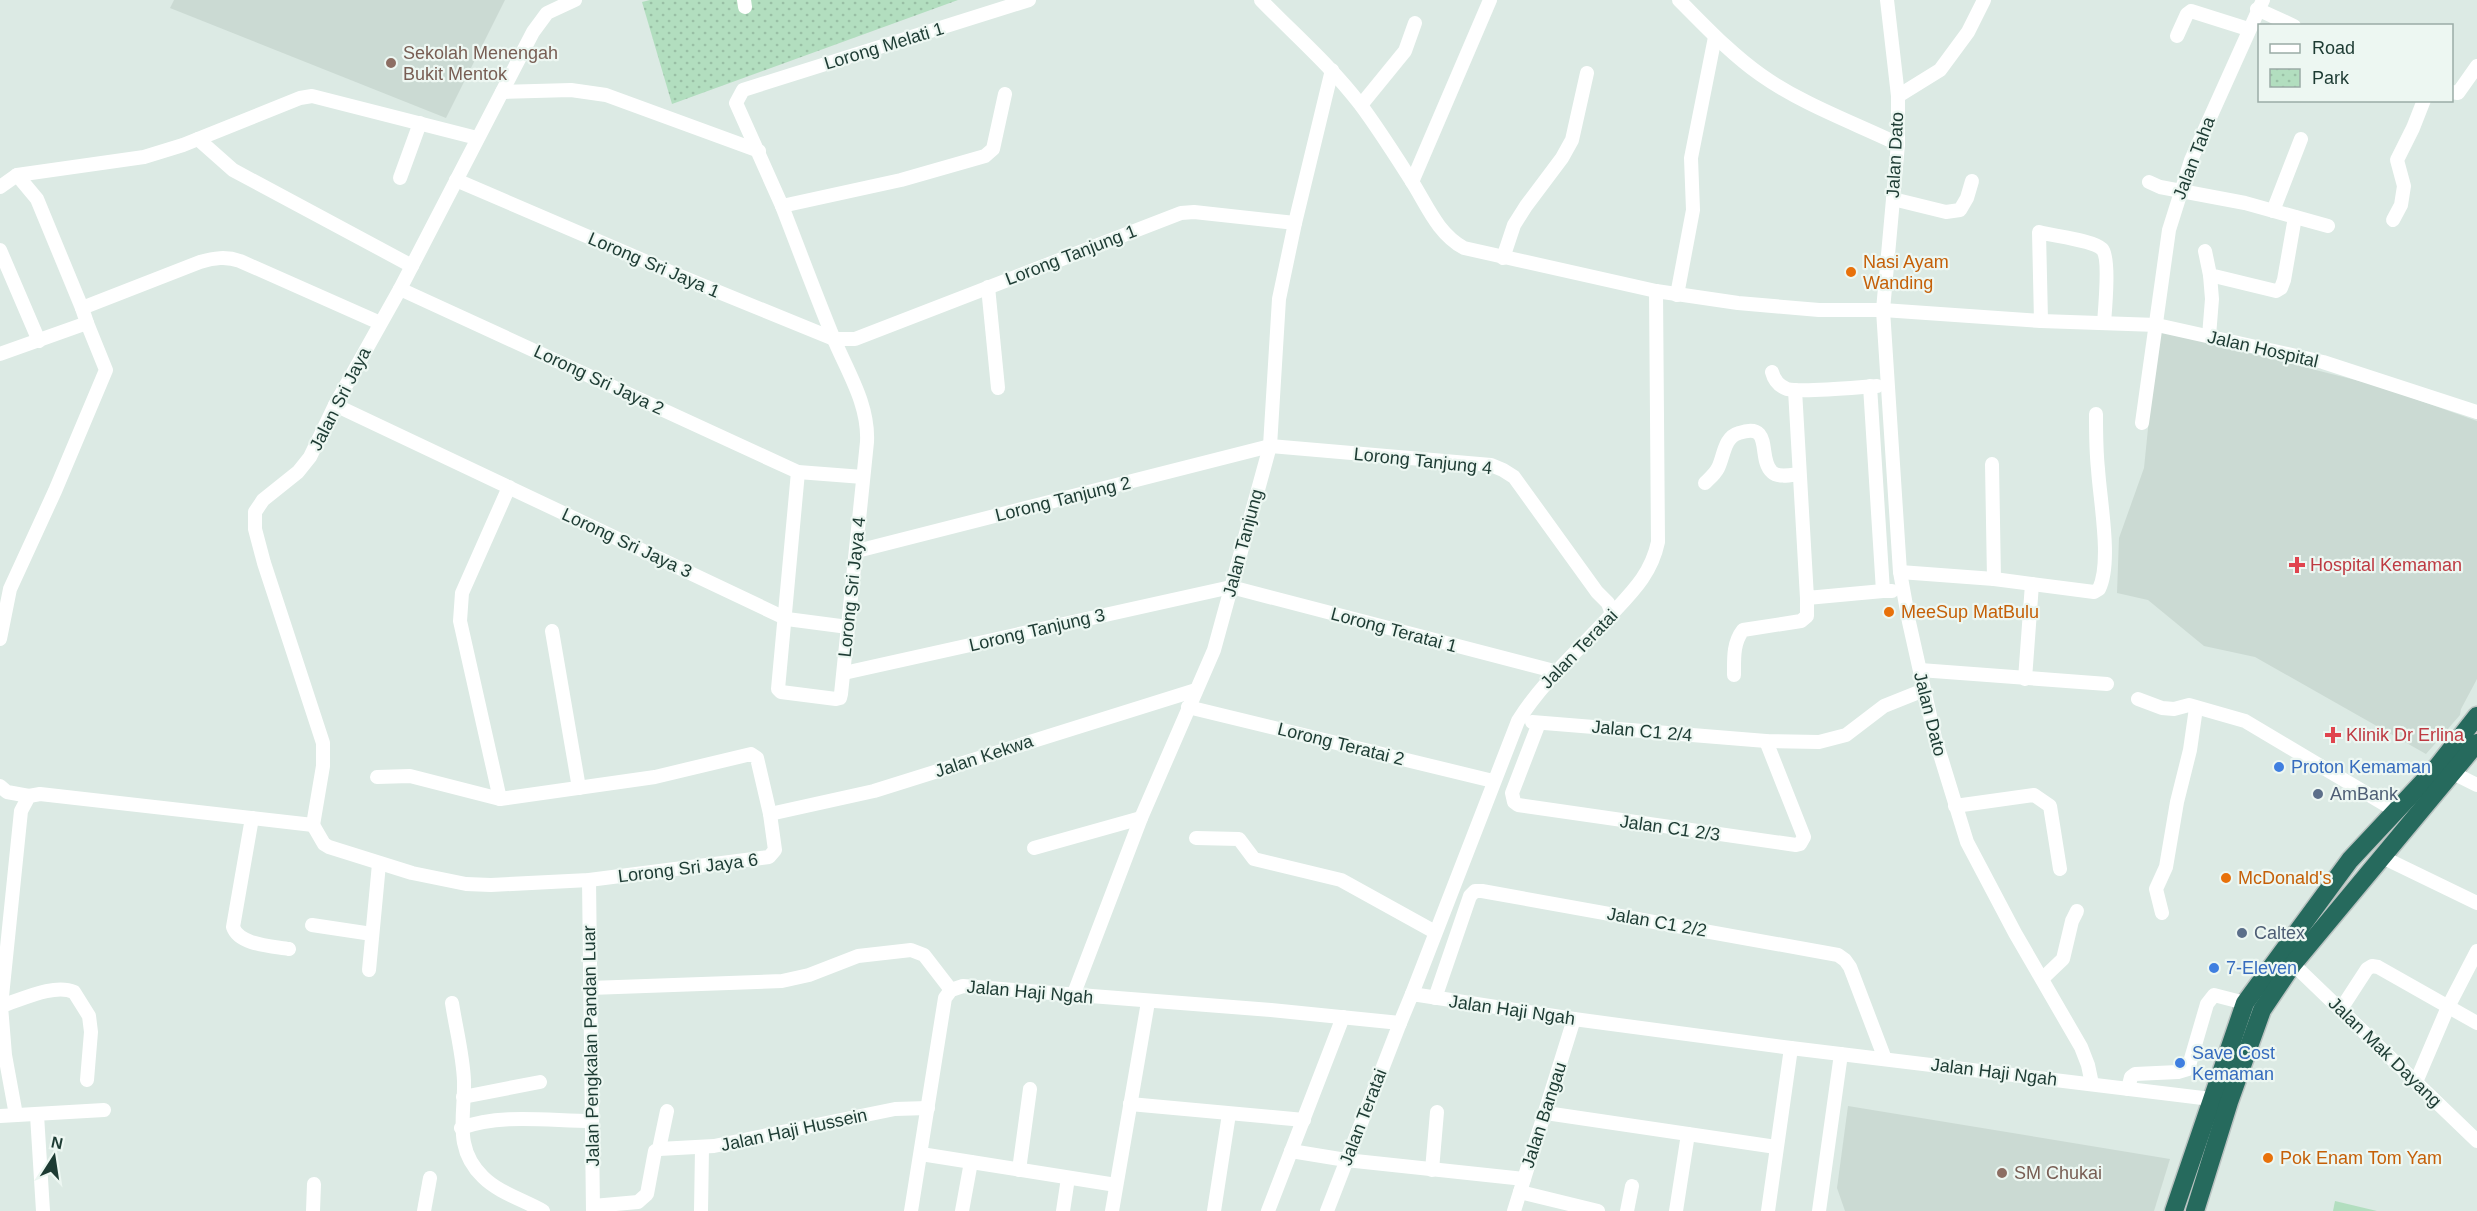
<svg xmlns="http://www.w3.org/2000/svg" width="2477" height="1211" font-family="Helvetica,sans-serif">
  <defs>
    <pattern id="park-dots" width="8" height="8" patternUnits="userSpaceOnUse" patternTransform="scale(1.5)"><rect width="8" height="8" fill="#b2debf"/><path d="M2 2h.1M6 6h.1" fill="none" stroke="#99bfa5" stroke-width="1.8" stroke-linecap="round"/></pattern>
  </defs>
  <rect width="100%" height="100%" fill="#dceae4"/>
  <g fill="#cbdad3">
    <path d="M174 0H505L446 118 170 8Z"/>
    <path d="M2158 330 2379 386 2477 421V679L2461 709 2460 715 2426 754 2255 657 2204 646 2148 600 2117 593 2119 538 2144 468Z"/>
    <path d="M1848 1106 2170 1159 2154 1211H1845L1837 1188Z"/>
  </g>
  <path fill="url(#park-dots)" d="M650 0H958L672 104 642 2Z"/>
  <path fill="#b2debf" d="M2335 1201 2377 1211H2333Z"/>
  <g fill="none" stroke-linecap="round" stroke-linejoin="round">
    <g stroke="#bbc4c2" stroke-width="21">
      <g id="highway">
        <path d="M2174 1211 2245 1003 2350 860 2437 767 2477 716"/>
        <path d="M2195 1211 2229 1102 2262 1010 2293 964 2477 743"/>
      </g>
    </g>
    <g stroke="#fff" stroke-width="14">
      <path d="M744 0 745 7"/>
      <path d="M1261 0C1295 35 1330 65 1360 104 1378 128 1395 155 1411 180 1427 205 1437 233 1464 248L1656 291 1738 303 1819 310H1883L2041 321 2157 325 2323 362 2477 412"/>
      <path d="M1679 0C1705 26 1731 54 1761 75 1802 104 1852 122 1898 144"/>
      <path d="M1887 0 1898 96"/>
      <path d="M1984 0 1968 32 1940 70 1898 96V144L1883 310 1900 572 1909 622 1935 738 1967 842 2015 933 2081 1047 2088 1065 2092 1084"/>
      <path d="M2257 9 2294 26"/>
      <path d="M2177 36 2187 14 2191 11 2248 29"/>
      <path d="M502 92 571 90 606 95 759 151"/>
      <path d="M2452 92 2458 93 2477 66"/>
      <path d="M1005 94 993 149 985 156 901 180 782 206 736 103 743 90 1029 0"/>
      <path d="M1361 105 1405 51 1415 23"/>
      <path d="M198 139 233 170 412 266"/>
      <path d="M17 175 37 199 82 308"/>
      <path d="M400 178 420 123"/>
      <path d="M456 180 682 277 834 339H855L1181 213 1194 212 1295 223"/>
      <path d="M1412 182 1490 0"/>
      <path d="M2149 182 2160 187 2245 203 2328 226"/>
      <path d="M0 187 17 175 144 157 183 145 300 98 312 96 477 138"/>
      <path d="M1893 199 1946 212 1960 210 1967 198 1972 181"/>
      <path d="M782 206C799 250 815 293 833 337 847 371 869 404 867 442L841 694 840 698 836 699 781 692 778 689 798 472"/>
      <path d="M2273 211 2301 139"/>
      <path d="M2393 220 2401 205 2404 186 2397 160 2413 128 2424 100"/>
      <path d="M0 250 39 341"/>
      <path d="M2205 251 2210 275 2276 291 2281 288 2284 280 2295 217"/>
      <path d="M1503 258 1514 225 1526 206 1562 158 1572 140 1587 73"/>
      <path d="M988 287 998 388"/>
      <path d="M400 289 798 472 863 477"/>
      <path d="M1677 295 1693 210 1691 158 1715 37"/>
      <path d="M2041 321 2039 232C2053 236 2093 240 2102 249 2110 257 2105 310 2104 323"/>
      <path d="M2209 336 2212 299 2210 275"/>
      <path d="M0 354 87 323 82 308 200 262C214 258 226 256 240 261L380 323"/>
      <path d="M1772 372C1774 380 1779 386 1787 389 1802 393 1859 387 1877 386"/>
      <path d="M1870 386 1883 591H1892"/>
      <path d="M1795 390 1807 598 1883 591"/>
      <path d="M335 405 787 619 848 627"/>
      <path d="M2142 423 2169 230 2191 160 2263 0"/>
      <path d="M1992 464 1994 579"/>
      <path d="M1705 483C1710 478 1715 474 1718 468 1724 456 1724 437 1739 433 1774 421 1757 459 1772 472 1778 478 1791 475 1799 474"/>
      <path d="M857 551 1270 446 1491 465 1503 470 1514 477 1597 592 1608 603 1612 614"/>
      <path d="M1900 572 1994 579 2094 592 2099 589C2112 562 2100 501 2098 469 2096 451 2096 432 2096 414"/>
      <path d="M552 631 579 788"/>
      <path d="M0 639 10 589 55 491 106 370 87 323"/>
      <path d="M1920 670 2107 684"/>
      <path d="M844 673 1231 587 1558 672"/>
      <path d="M1734 675C1734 658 1733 643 1743 630L1801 621 1807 616V598"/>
      <path d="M2025 679 2032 584"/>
      <path d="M2138 699 2162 708 2174 709 2189 705 2245 721 2396 811"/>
      <path d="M1188 707 1493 781"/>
      <path d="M1532 722 1766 741 1819 742 1846 735 1884 706 1924 690"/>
      <path d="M1539 723 1512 793 1514 802 1518 805 1796 845 1800 844 1804 837 1766 741"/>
      <path d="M2453 773 2477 785"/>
      <path d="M0 786 7 792 29 796"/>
      <path d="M500 799 460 621 462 593 509 487"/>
      <path d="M1955 806 2034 795 2050 806 2060 869"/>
      <path d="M770 814 874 791 1196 690"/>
      <path d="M252 818 233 927C239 945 272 946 289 949"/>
      <path d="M313 825 324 844 329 847 412 873 466 884 491 885 589 880 769 857 775 850 770 814 757 758 751 754 655 777 500 799 410 776 377 777"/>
      <path d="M313 825 323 766V743L264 563 255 529V512L263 500 298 472 310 457 335 405 400 289 533 32 547 13 575 0"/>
      <path d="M1196 838 1239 839 1254 859 1341 880 1435 932"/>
      <path d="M1034 848 1141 818"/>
      <path d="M2382 857 2477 903"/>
      <path d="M589 880 593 1211"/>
      <path d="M2162 913 2156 889 2166 867 2177 802 2190 750 2196 708"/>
      <path d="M312 925 372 934"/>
      <path d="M2293 964 2477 1141"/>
      <path d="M369 970 379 864"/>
      <path d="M2042 979 2063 959 2072 921 2077 911"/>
      <path d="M590 988 782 981 809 975 858 956 911 950 924 955 951 990"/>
      <path d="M1412 994 1518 721C1542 682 1578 651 1609 617 1631 593 1651 575 1658 542L1656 291"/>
      <path d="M1073 996 1141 818 1214 650 1270 446 1279 299 1295 223 1332 70"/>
      <path d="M1435 998 1470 896 1475 891H1482L1838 955 1845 960 1850 967 1885 1059"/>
      <path d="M452 1003C456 1029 463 1055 464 1081 465 1116 453 1148 483 1177 499 1193 524 1200 543 1211"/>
      <path d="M1 1006C21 1000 54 983 74 992L89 1016 91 1032 87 1080"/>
      <path d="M2341 1009 2367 969 2372 966 2378 967 2477 1023"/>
      <path d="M2416 1082 2448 1007 2477 951"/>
      <path d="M2128 1089 2131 1077 2135 1074 2178 1072 2188 1069 2207 1004 2214 995 2245 1003"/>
      <path d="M463 1097 540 1082"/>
      <path d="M1130 1104 1304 1120"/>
      <path d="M1546 1113 1776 1147"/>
      <path d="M16 1115 5 1055 1 1006 21 811 29 796 40 794 313 825"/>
      <path d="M37 1115 43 1211"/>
      <path d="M0 1116 104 1110"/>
      <path d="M461 1128C501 1113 550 1121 592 1121"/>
      <path d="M659 1149 714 1146 895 1109 928 1108"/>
      <path d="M1291 1151 1346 1160 1524 1179"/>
      <path d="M921 1154 1116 1185"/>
      <path d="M1019 1170 1030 1089"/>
      <path d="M1432 1170 1437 1112"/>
      <path d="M1520 1192 1598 1211"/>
      <path d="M593 1206 638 1202 647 1194 655 1151 659 1149 667 1111"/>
      <path d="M313 1211 314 1184"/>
      <path d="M424 1211 430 1178"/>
      <path d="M701 1211 702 1148"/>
      <path d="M911 1211 945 998 951 990 963 986 1271 1010 1400 1023 1412 994 1574 1019 1791 1048 2211 1099"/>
      <path d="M962 1211 971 1162"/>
      <path d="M1063 1211 1068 1178"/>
      <path d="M1112 1211 1148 1002"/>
      <path d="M1214 1211 1229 1114"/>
      <path d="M1268 1211 1343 1017"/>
      <path d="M1327 1211 1400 1023"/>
      <path d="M1514 1211 1574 1019"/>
      <path d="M1627 1211 1632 1186"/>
      <path d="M1676 1211 1688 1134"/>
      <path d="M1768 1211 1791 1048"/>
      <path d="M1819 1211 1841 1054"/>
    </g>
    <use href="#highway" stroke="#266a5d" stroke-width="18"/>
  </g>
  <g fill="#8d6e63" stroke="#edf7f2" stroke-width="2">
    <circle cx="391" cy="63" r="6"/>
    <circle cx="2002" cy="1173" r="6"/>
  </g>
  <g fill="#e8710a" stroke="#edf7f2" stroke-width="2">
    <circle cx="1851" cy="272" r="6"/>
    <circle cx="1889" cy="612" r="6"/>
    <circle cx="2226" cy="878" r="6"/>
    <circle cx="2268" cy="1158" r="6"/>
  </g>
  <g fill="#e0444e" stroke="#edf7f2" stroke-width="2">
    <path d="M2294 556h6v6h6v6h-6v6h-6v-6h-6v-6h6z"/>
    <path d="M2330 726h6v6h6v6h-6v6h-6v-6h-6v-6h6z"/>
  </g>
  <g fill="#3f7fe0" stroke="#edf7f2" stroke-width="2">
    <circle cx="2279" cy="767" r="6"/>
    <circle cx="2214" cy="968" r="6"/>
    <circle cx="2180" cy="1063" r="6"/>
  </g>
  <g fill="#5c6f8a" stroke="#edf7f2" stroke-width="2">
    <circle cx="2318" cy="794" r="6"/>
    <circle cx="2242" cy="933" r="6"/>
  </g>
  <g text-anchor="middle" stroke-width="4.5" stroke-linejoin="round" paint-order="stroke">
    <g font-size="18" fill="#1d3b33" stroke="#edf7f2">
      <text transform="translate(884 46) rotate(-17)" y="6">Lorong Melati 1</text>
      <text transform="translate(1895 155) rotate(-87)" y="6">Jalan Dato</text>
      <text transform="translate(2194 158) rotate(-69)" y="6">Jalan Taha</text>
      <text transform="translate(1071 255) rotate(-21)" y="6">Lorong Tanjung 1</text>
      <text transform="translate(654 265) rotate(23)" y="6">Lorong Sri Jaya 1</text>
      <text transform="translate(2263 349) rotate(13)" y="6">Jalan Hospital</text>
      <text transform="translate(599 380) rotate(25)" y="6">Lorong Sri Jaya 2</text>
      <text transform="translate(340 399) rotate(-63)" y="6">Jalan Sri Jaya</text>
      <text transform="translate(1423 461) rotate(6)" y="6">Lorong Tanjung 4</text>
      <text transform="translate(1063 499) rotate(-14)" y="6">Lorong Tanjung 2</text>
      <text transform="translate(627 543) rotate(25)" y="6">Lorong Sri Jaya 3</text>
      <text transform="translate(1243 543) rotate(-75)" y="6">Jalan Tanjung</text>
      <text transform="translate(852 587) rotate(-84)" y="6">Lorong Sri Jaya 4</text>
      <text transform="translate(1037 630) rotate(-13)" y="6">Lorong Tanjung 3</text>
      <text transform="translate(1394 630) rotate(15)" y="6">Lorong Teratai 1</text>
      <text transform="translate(1579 649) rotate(-46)" y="6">Jalan Teratai</text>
      <text transform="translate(1930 714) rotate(76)" y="6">Jalan Dato</text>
      <text transform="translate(1642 731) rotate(5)" y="6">Jalan C1 2/4</text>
      <text transform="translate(1341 744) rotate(14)" y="6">Lorong Teratai 2</text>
      <text transform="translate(984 756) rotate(-18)" y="6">Jalan Kekwa</text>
      <text transform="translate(1670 828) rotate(8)" y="6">Jalan C1 2/3</text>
      <text transform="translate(688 868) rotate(-7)" y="6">Lorong Sri Jaya 6</text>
      <text transform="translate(1657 922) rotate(10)" y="6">Jalan C1 2/2</text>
      <text transform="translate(1030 992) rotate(5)" y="6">Jalan Haji Ngah</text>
      <text transform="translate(1512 1010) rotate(8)" y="6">Jalan Haji Ngah</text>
      <text transform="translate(591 1046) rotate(-91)" y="6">Jalan Pengkalan Pandan Luar</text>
      <text transform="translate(2385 1052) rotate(44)" y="6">Jalan Mak Dayang</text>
      <text transform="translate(1994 1072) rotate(7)" y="6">Jalan Haji Ngah</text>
      <text transform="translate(1544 1115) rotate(-72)" y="6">Jalan Bangau</text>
      <text transform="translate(1363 1117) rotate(-69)" y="6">Jalan Teratai</text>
      <text transform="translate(794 1130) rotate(-12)" y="6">Jalan Haji Hussein</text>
    </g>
    <g font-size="18" fill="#785e54" stroke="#edf7f2" text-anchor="start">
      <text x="403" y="59">Sekolah Menengah<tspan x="403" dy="21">Bukit Mentok</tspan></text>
      <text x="2014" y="1179">SM Chukai</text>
    </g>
    <g font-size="18" fill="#c56008" stroke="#edf7f2" text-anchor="start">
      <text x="1863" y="268">Nasi Ayam<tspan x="1863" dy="21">Wanding</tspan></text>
      <text x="1901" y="618">MeeSup MatBulu</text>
      <text x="2238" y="884">McDonald's</text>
      <text x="2280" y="1164">Pok Enam Tom Yam</text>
    </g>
    <g font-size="18" fill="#be3a42" stroke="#edf7f2" text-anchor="start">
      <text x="2310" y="571">Hospital Kemaman</text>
      <text x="2346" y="741">Klinik Dr Erlina</text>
    </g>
    <g font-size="18" fill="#366cbe" stroke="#edf7f2" text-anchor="start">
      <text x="2291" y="773">Proton Kemaman</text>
      <text x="2226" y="974">7-Eleven</text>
      <text x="2192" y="1059">Save Cost<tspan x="2192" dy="21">Kemaman</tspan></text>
    </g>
    <g font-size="18" fill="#4e5e75" stroke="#edf7f2" text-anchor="start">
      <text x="2330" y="800">AmBank</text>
      <text x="2254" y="939">Caltex</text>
    </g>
  </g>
  <rect x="2258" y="24" width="195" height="78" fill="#edf7f2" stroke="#9aaca6" stroke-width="1.5"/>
  <rect x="2270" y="44" width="30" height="9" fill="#ffffff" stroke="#9aaca6" stroke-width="1.5"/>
  <text x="2312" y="54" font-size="18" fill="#1d3b33">Road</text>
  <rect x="2270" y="69" width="30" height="18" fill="url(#park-dots)" stroke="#9aaca6" stroke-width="1.5"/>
  <text x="2312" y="84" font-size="18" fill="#1d3b33">Park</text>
  <g transform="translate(54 1157) rotate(12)" stroke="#edf7f2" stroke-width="4.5" paint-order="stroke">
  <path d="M0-4.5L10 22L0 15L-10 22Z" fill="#1d3b33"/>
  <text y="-9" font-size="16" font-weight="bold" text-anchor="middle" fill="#1d3b33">N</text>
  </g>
</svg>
